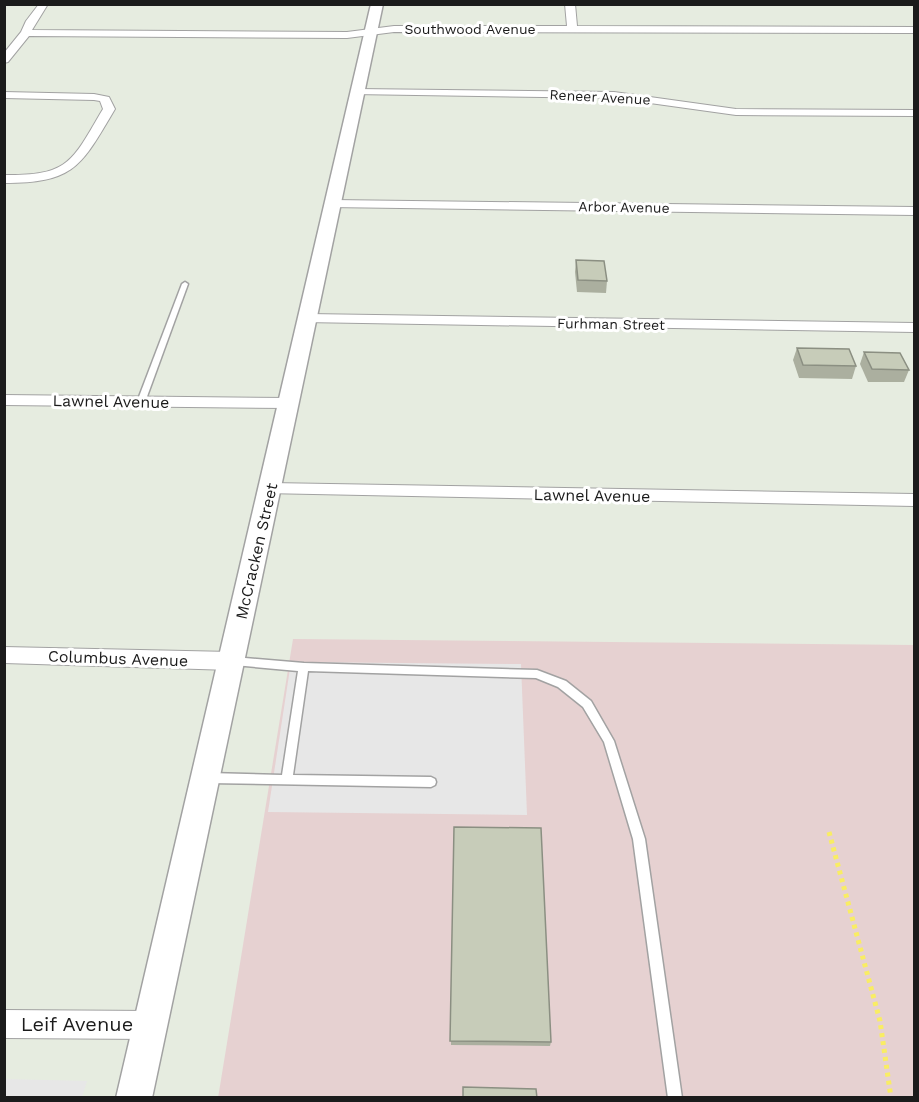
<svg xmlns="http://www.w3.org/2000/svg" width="919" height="1102" font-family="'Work Sans',sans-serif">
  <rect width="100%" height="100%" fill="#e6ece0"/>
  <path fill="#e6d1d1" d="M293 639 914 645V1097L218 1098Z"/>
  <g fill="#e7e7e7">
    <path d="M291 662 521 664 527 815 268 812Z"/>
    <path d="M5 1079 87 1081 82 1097 5 1098Z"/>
  </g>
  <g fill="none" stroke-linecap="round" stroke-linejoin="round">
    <g stroke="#a2a2a2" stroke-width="3">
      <g id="service">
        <path d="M185 282 188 284 145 402 141 404H138L137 402 182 284Z"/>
        <path d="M234 657 304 663 537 670 566 681 591 701 614 741 645 839 682 1098H668L633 839 604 742 583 707 558 687 536 678 308 671 293 775 431 777 435 779 436 782 435 785 431 787 209 783 205 781 204 778 205 775 209 773 282 775 298 671 234 665 230 664 229 661 230 658Z"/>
      </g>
    </g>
    <g stroke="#a2a2a2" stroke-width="2">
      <g id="minor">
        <path d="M39 4H48L32 30 347 32 394 26H567L565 4H575L577 26 914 27V33L394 32 347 38 29 36 8 62 4 63V53L21 32 26 21Z"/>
        <path d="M357 89 614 92 736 109 914 110V116L736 115 614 98 353 94V90Z"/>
        <path d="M4 92 94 94 109 97 115 109C81 166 75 183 4 183V175C70 176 72 161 103 109L100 101 94 100 4 98Z"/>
        <path d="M333 200 914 207V215L328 207 326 204Z"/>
        <path d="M308 314 914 323V332L303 322 300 319 303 316Z"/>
        <path d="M4 395 289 398 295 399 297 403 295 407 289 408 4 405Z"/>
        <path d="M270 483 914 494V506L264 493 261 489 264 485Z"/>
        <path d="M4 647 231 652 239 655 242 661 239 667 231 670 4 663Z"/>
        <path d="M4 1010 150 1011 160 1015 164 1025 160 1035 150 1039 4 1038Z"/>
      </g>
    </g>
    <g stroke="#a2a2a2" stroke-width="3">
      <path id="tertiary" d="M371 4H383L152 1098H116Z"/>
    </g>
    <path stroke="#f9ed64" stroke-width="5" stroke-dasharray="4 4" stroke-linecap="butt" d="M829 832 880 1021 891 1098"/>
    <use href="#service" fill="#fff" fill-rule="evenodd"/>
    <use href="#minor" fill="#fff" fill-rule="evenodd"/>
    <use href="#tertiary" fill="#fff" fill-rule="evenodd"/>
  </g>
  <g fill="#abaf9f">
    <path d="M576 260 607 281 606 293 577 292 575 272Z"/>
    <path d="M797 348 856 366 852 379 799 378 793 360Z"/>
    <path d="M864 352 909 370 904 382H868L860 364Z"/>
    <path d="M454 827 551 1042 550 1046 451 1045Z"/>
  </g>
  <g fill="#c7ccb9" stroke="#8b8f82" stroke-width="1.5">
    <path d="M576 260 604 261 607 281 578 280Z"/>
    <path d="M797 348 849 349 856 366 803 365Z"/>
    <path d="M864 352 900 353 909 370 872 369Z"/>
    <path d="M454 827 541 828 551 1042 450 1041Z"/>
    <path d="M463 1087 536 1089 537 1098H463Z"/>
  </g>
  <g text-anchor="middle" stroke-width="6" stroke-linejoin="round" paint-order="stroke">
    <g font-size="14" fill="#1b1b1b" stroke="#fff">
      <text x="470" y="34">Southwood Avenue</text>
      <text transform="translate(600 97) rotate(3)" y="5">Reneer Avenue</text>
      <text transform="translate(624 207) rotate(1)" y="5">Arbor Avenue</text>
      <text transform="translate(611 324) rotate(1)" y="5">Furhman Street</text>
    </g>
    <g font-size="16" fill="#1b1b1b" stroke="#fff">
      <text transform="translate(111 401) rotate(1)" y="6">Lawnel Avenue</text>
      <text transform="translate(592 495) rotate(1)" y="6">Lawnel Avenue</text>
      <text transform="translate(256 551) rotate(-77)" y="6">McCracken Street</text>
      <text transform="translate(118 658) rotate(2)" y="6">Columbus Avenue</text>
    </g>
    <g font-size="20" fill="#1b1b1b" stroke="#fff">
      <text x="77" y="1031">Leif Avenue</text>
    </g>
  </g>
  <rect width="919" height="1102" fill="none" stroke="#1b1b1b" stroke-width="12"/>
</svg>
